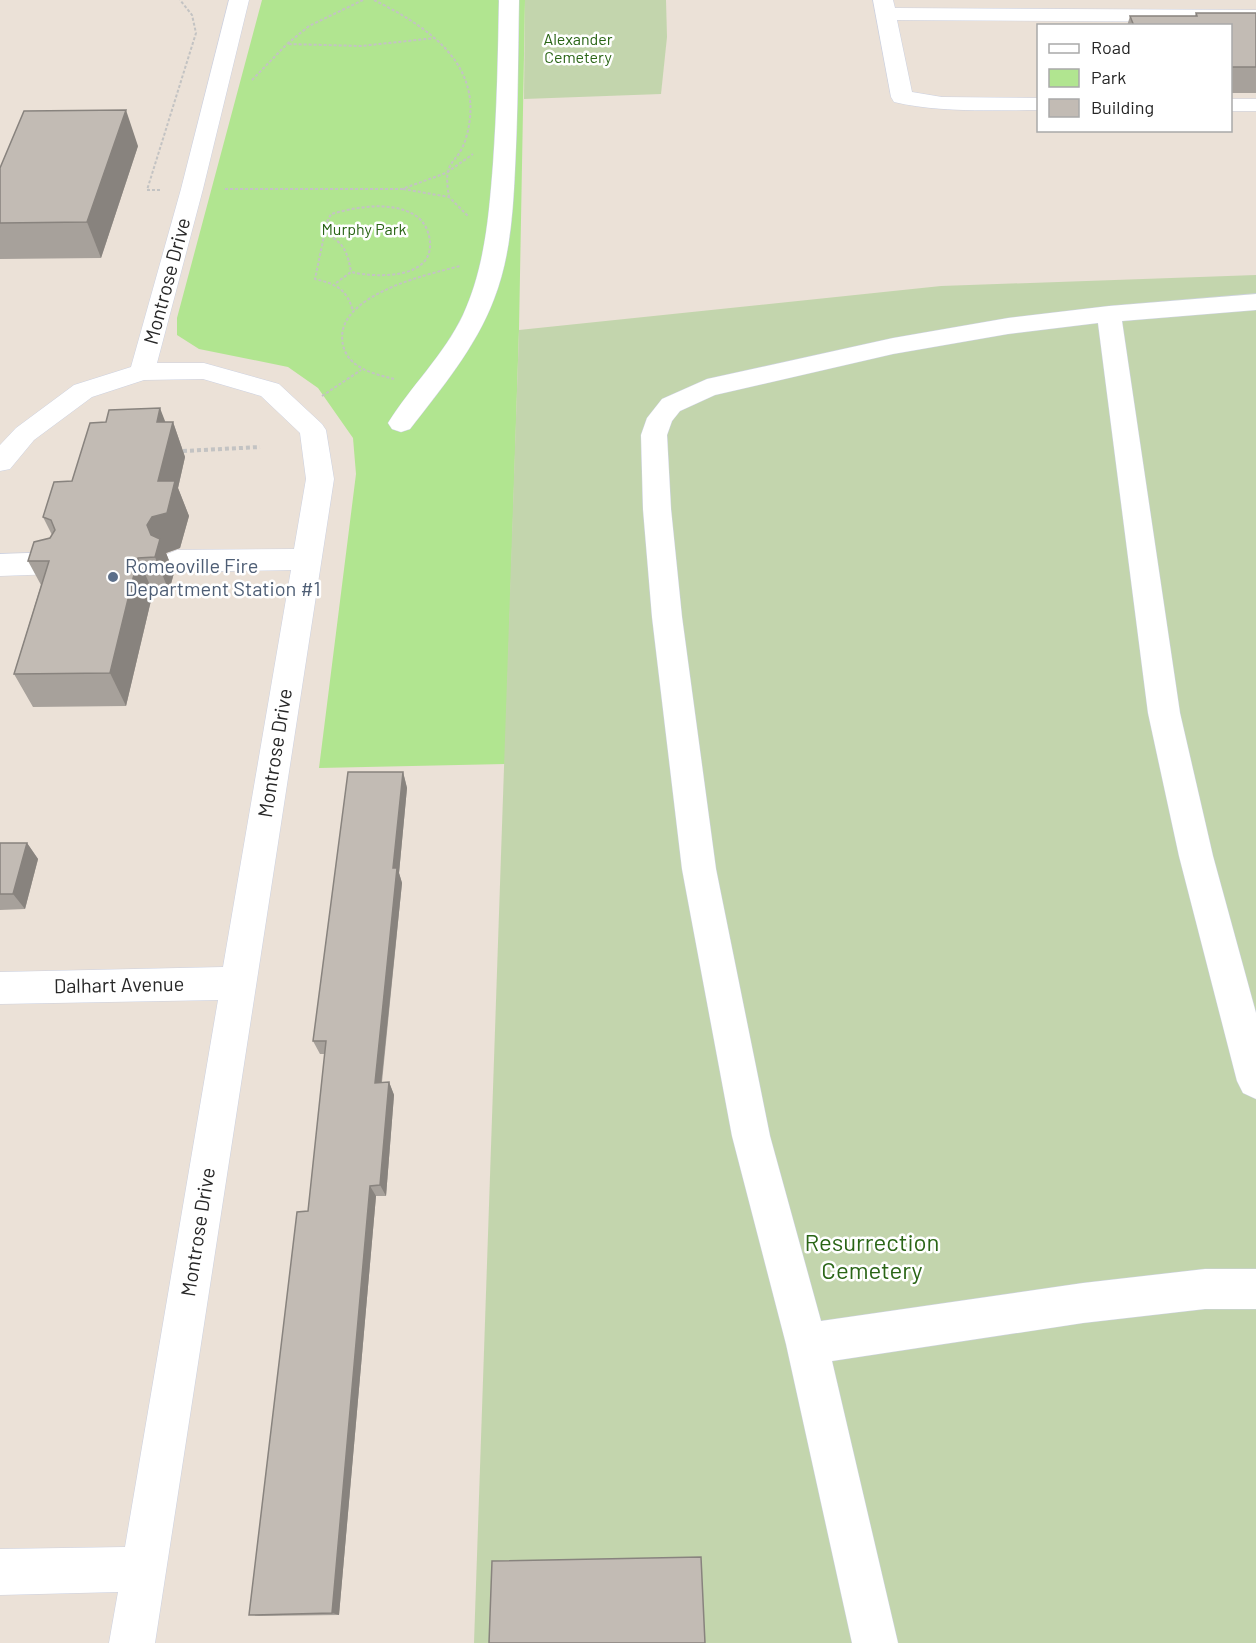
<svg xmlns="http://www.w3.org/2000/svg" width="1256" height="1643" font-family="Barlow,sans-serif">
  <rect width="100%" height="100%" fill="#ebe1d7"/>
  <path fill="#b1e590" d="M262 0H525L519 330 505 764 319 768 356 474 353 438 318 388 288 367 199 349 177 335V318Z"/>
  <g fill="#c3d5ad">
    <path d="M525 0H666L667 37 661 94 524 99Z"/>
    <path d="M1256 275V1643H474L519 330 941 286Z"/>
  </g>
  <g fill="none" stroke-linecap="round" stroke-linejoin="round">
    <g stroke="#ccd1e1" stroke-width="1">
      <g id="minor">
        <path d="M229 0H249L203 189 157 363H204L279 384 322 424 326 430 334 479 155 1643H109L118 1592 0 1595V1549L125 1547 218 1000 0 1004V972L223 967 291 570 177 572 167 568 163 561 167 554 177 550 294 549 306 479 300 433 261 396 203 379 144 380 92 397 34 440 10 469 0 471V445L16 428 74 385 131 367 181 189Z"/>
        <path d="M499 0H519C518 56 518 113 515 169 513 213 510 258 494 299 476 347 441 389 410 429L401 432 392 429 388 423C411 386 444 355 463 315 485 267 489 215 493 164 497 109 498 55 499 0Z"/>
        <path d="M873 0H893L895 8 1256 10V22L897 20 912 92 942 97 1038 98V110C990 110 941 113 894 102L891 97Z"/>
        <rect x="1230" y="99" width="26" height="12"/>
        <path d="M1256 294V310L1122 321 1180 713 1213 856 1256 1013V1099L1243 1093 1237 1081 1179 856 1148 713 1098 323 1008 334 893 354 715 395 680 411 672 421 667 435 671 509 682 617 716 869 770 1136 821 1321 1083 1283 1205 1269H1256V1309H1205L1083 1323 832 1361 898 1643H852L786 1344 732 1136 682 869 652 617 643 509 641 435 647 418 662 399 707 379 893 338 1008 318 1109 306Z"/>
        <path d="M56 552 66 556 70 563 66 570 56 574 0 576V554Z"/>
      </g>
    </g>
    <g stroke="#c3c3c3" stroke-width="2" stroke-dasharray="3 2" stroke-linecap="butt">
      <path d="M363 0 309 26 287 44 361 46 435 38"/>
      <path d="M374 0C430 28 487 66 466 138 457 168 442 156 449 197"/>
      <path d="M252 80 287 44"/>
      <path d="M225 189H402L446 173 473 154"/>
      <path d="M403 189 449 197 468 216"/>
      <path d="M160 190H147L196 33 192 15 180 0"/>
      <path d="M324 234C343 240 348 253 351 272"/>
      <path d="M336 283 351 272C377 278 439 280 429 236 427 227 422 219 413 214 389 201 356 207 331 214L327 222 315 279C336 284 347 289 353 311"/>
      <path d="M394 379C374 374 348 368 343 345 332 296 425 275 460 266"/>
      <path d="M322 396 361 370"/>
    </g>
    <path stroke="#c3c3c3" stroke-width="4" stroke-dasharray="4 3" stroke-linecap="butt" d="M183 451 260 447"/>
    <use href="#minor" fill="#fff" fill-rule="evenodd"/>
  </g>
  <g fill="#a7a19b">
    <path d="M1196 13H1256V93H1230V26H1127L1130 16H1195Z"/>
    <path d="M138 146 101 258 0 259V168Z"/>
    <path d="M165 422H173L185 457 178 488 189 516 180 548 166 553 174 573 169 591 153 592 126 706 33 707 14 674 41 585 28 561 52 535 43 517 72 481Z"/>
    <path d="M403 772 407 788 399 873 402 883 382 1082H389L394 1095 386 1196H376L339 1615 259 1616 249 1615 308 1211 325 1054H320L313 1041Z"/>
    <path d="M0 843H27L38 859 25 909 0 910Z"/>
  </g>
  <g fill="#88837e">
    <path d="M126 110 138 146 101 258 87 222Z"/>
    <path d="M160 408 170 434 173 422 185 457 178 488 189 516 180 548 166 553 174 573 169 591 155 557 147 525 158 481 157 422Z"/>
    <path d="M138 558 153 592 126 706 110 673Z"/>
    <path d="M403 772 407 788 399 873 402 883 380 1095 375 1083 393 868Z"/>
    <path d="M27 843 38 859 25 909 13 894Z"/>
    <path d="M389 1082 394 1095 386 1196 380 1185Z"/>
    <path d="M370 1186 376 1196 339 1615 332 1613Z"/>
  </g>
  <g fill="#c2bbb4" stroke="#88837e" stroke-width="1.5">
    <path d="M1196 13H1256V67H1230V26H1134L1130 16H1197Z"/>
    <path d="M126 110 87 222 0 223V168L24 111Z"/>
    <path d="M160 408 157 422H173L158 481H175L167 513 152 517 147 525 151 535 160 539 155 557 138 558 110 673 14 674 49 561H28L34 542 50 538 55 530 51 520 43 517 54 482 72 481 90 423 106 422 109 410Z"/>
    <path d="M348 772H403L393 868H397L375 1083 389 1082 380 1185 370 1186 332 1613 249 1615 297 1212 308 1211 326 1041H313Z"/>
    <path d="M0 843H27L13 894H0Z"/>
    <path d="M701 1557 705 1643H489L492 1561Z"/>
  </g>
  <circle fill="#5c6f8a" stroke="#fff" stroke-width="2" cx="113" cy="577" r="6"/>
  <g text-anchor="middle" stroke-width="5" stroke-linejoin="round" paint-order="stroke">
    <g font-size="16" fill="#2a6516" stroke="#fff">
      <text x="578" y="45">Alexander<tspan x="578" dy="18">Cemetery</tspan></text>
      <text x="364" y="235">Murphy Park</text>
    </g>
    <g font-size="20" fill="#272727" stroke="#fff">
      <text transform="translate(167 281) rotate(-75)" y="7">Montrose Drive</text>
      <text transform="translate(275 753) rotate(-81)" y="7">Montrose Drive</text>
      <text transform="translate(119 985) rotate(-1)" y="7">Dalhart Avenue</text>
      <text transform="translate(198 1232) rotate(-81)" y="7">Montrose Drive</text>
    </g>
    <g font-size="20" fill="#4e5e75" stroke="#fff" text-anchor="start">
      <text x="125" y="573">Romeoville Fire<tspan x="125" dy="23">Department Station #1</tspan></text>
    </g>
    <g font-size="24" fill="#2a6516" stroke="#fff">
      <text x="872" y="1251">Resurrection<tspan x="872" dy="28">Cemetery</tspan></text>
    </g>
  </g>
  <rect x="1037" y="24" width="195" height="108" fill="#ffffff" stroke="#a9a9a9" stroke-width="1.5"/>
  <rect x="1049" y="44" width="30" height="9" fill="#ffffff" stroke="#a9a9a9" stroke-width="1.5"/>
  <text x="1091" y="54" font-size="18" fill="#272727">Road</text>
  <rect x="1049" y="69" width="30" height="18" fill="#b1e590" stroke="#a9a9a9" stroke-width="1.5"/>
  <text x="1091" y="84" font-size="18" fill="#272727">Park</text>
  <rect x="1049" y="99" width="30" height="18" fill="#c2bbb4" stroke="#a9a9a9" stroke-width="1.5"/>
  <text x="1091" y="114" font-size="18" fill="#272727">Building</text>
</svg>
